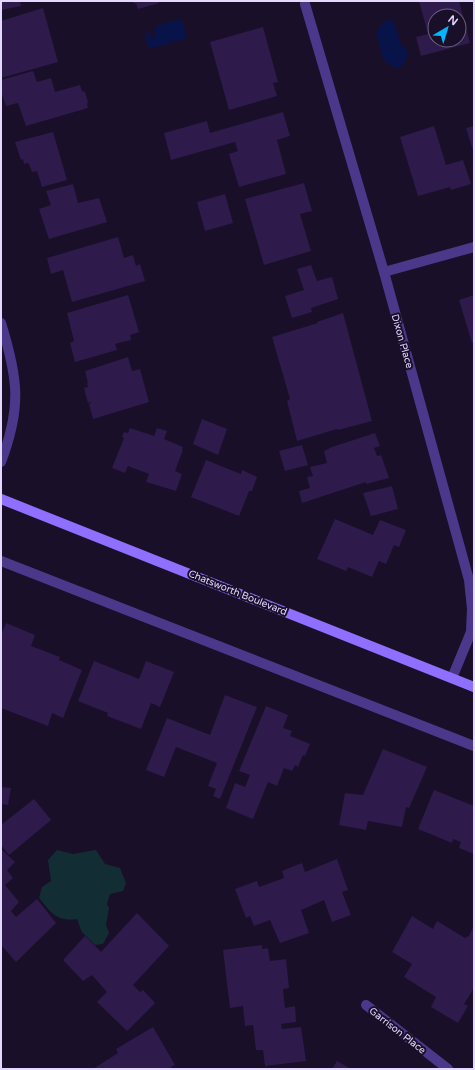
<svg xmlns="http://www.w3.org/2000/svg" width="475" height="1070" font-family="'Varela Round',sans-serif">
  <rect width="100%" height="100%" fill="#190f29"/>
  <path fill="#122e34" d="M57 850 73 854 96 850 105 864 120 868 126 883 123 891 110 894 107 904 109 908 106 925 109 933 103 944 95 945 82 932 77 919C56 922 51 912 39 898L42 887 51 881 48 860Z"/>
  <g fill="#081449">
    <path d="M179 19 182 21 186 35V38L149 49 145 34 149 32 150 36 154 37 156 32 154 27Z"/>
    <path d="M393 19 401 45 406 48 408 56 402 66 394 68 383 59 376 32 384 22Z"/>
  </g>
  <g fill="#2e1a4b" fill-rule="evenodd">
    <path d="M1 1H20L21 6 1 10Z"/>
    <path d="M133 1H158L159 3 138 9 136 3 134 4Z"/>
    <path d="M419 1H459L470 43 421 56 416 37 428 34ZM435 16H459V40H435Z"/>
    <path d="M43 8 58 62 1 78V21Z"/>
    <path d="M263 27 278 82 273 83 277 96 229 110 210 42Z"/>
    <path d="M33 71 37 82 51 78 55 92 80 85 82 91 85 92 88 102 87 104 88 108 26 126 18 103 6 106 1 91V80Z"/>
    <path d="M283 112 290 136 277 140 286 174 239 187 229 154 238 151 235 142 171 160 164 133 207 121 210 133Z"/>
    <path d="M434 126 446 165 463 160 471 184 451 190 450 187 418 196 400 137Z"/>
    <path d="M474 126V154L466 128Z"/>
    <path d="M53 132 67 180 42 187 37 171 32 172 29 164 27 163 24 164 23 159 21 160 15 142Z"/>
    <path d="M304 183 312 211 300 214 311 251 264 265 245 199Z"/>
    <path d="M73 184 78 203 99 198 107 222 49 239 39 209 51 205 46 191Z"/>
    <path d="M225 194 233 223 205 231 197 202Z"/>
    <path d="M118 237 124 258 133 255 136 266 140 264 145 281 72 302 63 270 51 274 47 258Z"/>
    <path d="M311 265 317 281 332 277 338 299 311 308 312 312 292 318 285 296 304 290 297 269Z"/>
    <path d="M128 295 139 332 130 335 131 340 115 344 117 350 75 362 70 343 74 341 67 313Z"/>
    <path d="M474 295V343H472L459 300Z"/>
    <path d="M343 313 372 421 338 430 337 429 297 441 287 401 290 399 272 337 318 323 317 322Z"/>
    <path d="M128 357 132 371 140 369 149 402 93 419 89 404 91 403V402L88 403 84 388 88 387 87 383H88L85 371Z"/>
    <path d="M202 419 227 429 218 455 193 444Z"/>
    <path d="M130 428 154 436 157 428 167 431 164 439 183 447 182 450H183L175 471 182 474 176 491 146 482 149 474 128 466 125 473 112 468 124 438 122 437 124 432 128 433Z"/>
    <path d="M375 433 380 446 374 448 377 456 381 455 389 478 366 484V482L302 503 299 491 310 488 307 477 313 476 310 467 327 463 324 451 329 449V448Z"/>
    <path d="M302 445 308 465 285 471 279 451Z"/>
    <path d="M206 460 241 474 242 470 257 477 252 491H249L239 516 191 497Z"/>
    <path d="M392 486 398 509 371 516 363 493Z"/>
    <path d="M335 519 373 535 380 520 406 530 399 547 394 545 386 564 379 561 372 577 348 567 346 571 317 559Z"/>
    <path d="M6 623 35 635 31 646 60 657 59 660 82 670 63 718 52 713 48 726 1 708V635Z"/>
    <path d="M94 661 139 679 146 661 174 672 160 707 151 703 141 729 107 716 108 713 78 701Z"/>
    <path d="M225 695 257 707 220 799 213 796 216 789 208 786 217 763 176 747 164 777 146 770 167 718 210 735Z"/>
    <path d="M266 706 288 715 283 728 292 731 290 736 310 744 305 756 303 755 298 767 295 765 292 771 284 768 277 786 268 782 253 819 226 808 235 783 245 787 250 775 239 771Z"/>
    <path d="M383 749 427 767 409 808 406 807 402 827 368 821 366 830 339 825 345 793 363 795Z"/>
    <path d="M1 787 11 788 8 805 1 804Z"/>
    <path d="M434 790 474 806V854L459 848 461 842 453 839 452 843 418 829Z"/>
    <path d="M34 799 51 820 9 855 1 845V825Z"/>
    <path d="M1 849 15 862 7 870 13 878 5 885 19 902 11 911 16 917 37 899 56 923 16 962 1 945Z"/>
    <path d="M337 859 348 890 342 892 351 915 332 922 324 900 301 910 309 933 280 943 270 920 254 926 250 916 246 918 235 889 257 881 259 887 284 878 282 871 302 863 305 872Z"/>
    <path d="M137 913 169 946 133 985 140 992 143 990 155 1003 127 1031 97 1002 107 992 92 975 83 981 63 960 85 936 101 952Z"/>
    <path d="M412 916 433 929 437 921 465 938 469 936 474 925V988L464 1004 468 1006 458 1023 431 1007 436 997 404 977 412 964 392 952Z"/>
    <path d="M262 945V949L268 948 270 961 286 959 289 988 283 989 285 1008 295 1006 296 1022 281 1024 282 1029 301 1027 306 1061 265 1066 263 1050H256L253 1025 245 1026 243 1006 230 1008 223 950Z"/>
    <path d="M153 1027 175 1065 168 1069H93L118 1053 116 1049Z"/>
    <path d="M337 1061 351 1069H332Z"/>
  </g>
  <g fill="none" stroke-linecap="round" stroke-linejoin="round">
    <g stroke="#4b388a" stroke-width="10">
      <path d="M305 4 384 272 469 580 472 609 471 632 452 678"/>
      <path d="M384 272 474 247"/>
      <path d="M1 323C18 378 22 407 1 462"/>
      <path d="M1 561 474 746"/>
      <path d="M366 1005 448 1069"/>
    </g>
    <path stroke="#8e6fff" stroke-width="10" d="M1 499 474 687"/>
  </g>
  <g text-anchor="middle" stroke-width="4" stroke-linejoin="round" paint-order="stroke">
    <g font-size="10" fill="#e4d8ff" stroke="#190f29">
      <text transform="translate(403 341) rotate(74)" y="4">Dixon Place</text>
      <text transform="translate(238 592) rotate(22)" y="4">Chatsworth Boulevard</text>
      <text transform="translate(398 1030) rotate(38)" y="4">Garrison Place</text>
    </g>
  </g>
  <rect width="475" height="1070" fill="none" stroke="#e4d8ff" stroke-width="4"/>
  <g transform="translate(447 28) rotate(38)"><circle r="19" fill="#190f29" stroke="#6a5f7f"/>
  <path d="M0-3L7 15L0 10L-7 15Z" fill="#04b6ff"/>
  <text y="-6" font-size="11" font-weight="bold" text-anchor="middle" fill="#e4d8ff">N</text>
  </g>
</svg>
